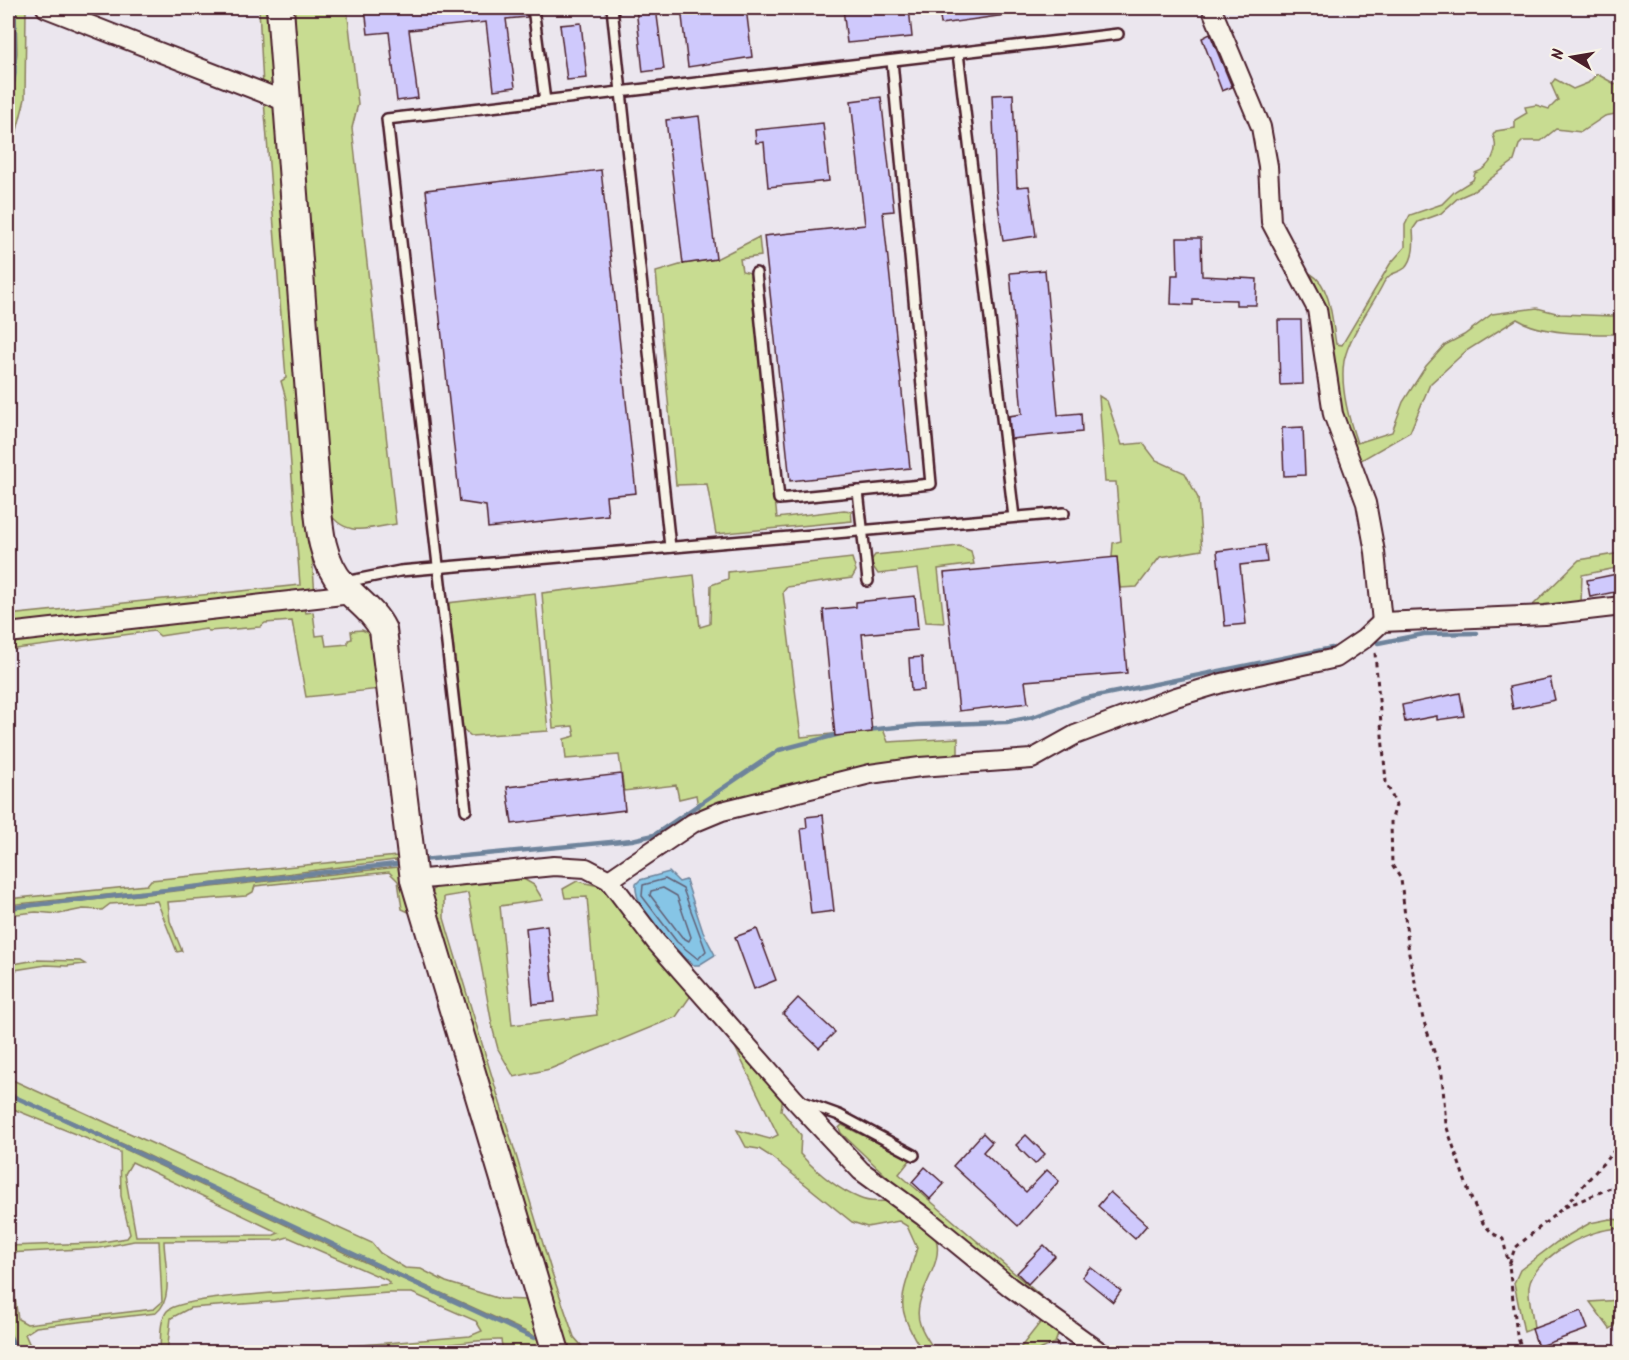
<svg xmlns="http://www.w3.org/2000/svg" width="1629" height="1360" font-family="Kalam,sans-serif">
  <rect width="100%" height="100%" fill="#ebe6ee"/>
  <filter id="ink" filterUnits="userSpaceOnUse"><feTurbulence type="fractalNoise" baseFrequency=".0167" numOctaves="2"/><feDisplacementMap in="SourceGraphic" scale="12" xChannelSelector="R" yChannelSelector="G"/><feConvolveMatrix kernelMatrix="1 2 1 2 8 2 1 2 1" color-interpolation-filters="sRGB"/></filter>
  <g filter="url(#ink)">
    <g fill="#c8dc91" stroke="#897e5e" stroke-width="1.5" fill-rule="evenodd">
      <path d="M16 8H26L25 99 8 166V127L17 53Z"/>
      <path d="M259 8H273L276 86 263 87Z"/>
      <path d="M294 8H347L358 104 352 128 396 524C368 528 344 539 327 509Z"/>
      <path d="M1597 74 1615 84 1621 80V113L1605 116 1581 132 1556 129 1541 141H1523L1519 145 1514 161 1474 191 1458 198 1440 214 1418 222 1413 229C1414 241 1415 259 1405 268 1396 275 1392 270 1384 282 1372 307 1350 333 1344 361 1340 386 1349 420 1357 443L1392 432 1403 402 1426 366 1445 345 1464 335 1492 314 1537 308 1560 314 1613 316 1621 309V334C1592 334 1542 335 1517 319L1466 351 1430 384 1410 432 1358 462 1338 396 1324 305 1311 274C1332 286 1332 323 1336 344L1342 345 1390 264 1405 247V225L1410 215 1442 204 1455 191 1473 180 1475 173C1490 168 1500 150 1493 135L1496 131 1515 128V120L1527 113 1525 107 1536 105 1549 109 1558 100 1551 84 1555 79 1573 89 1588 83Z"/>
      <path d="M264 101 278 107 315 595 8 628V615L300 585 286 399 281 381 286 378Z"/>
      <path d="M759 237 761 256 740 259 742 271 751 273 777 518 844 510 851 511 852 521 716 534 707 484 676 485 656 272 683 264 716 259Z"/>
      <path d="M1099 396 1107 401 1122 445 1143 443 1156 460 1185 473 1198 498 1202 550 1160 557 1137 587 1120 588 1117 558 1112 557 1113 543 1121 541 1116 482H1105Z"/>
      <path d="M959 546 971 551 974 564 938 569 944 623 926 622 918 569 878 574 870 562 875 555Z"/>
      <path d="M1621 553V567L1582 575 1581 604 1526 612 1579 560Z"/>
      <path d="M852 558 856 571 852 578 787 587 783 592 801 737 883 729 888 742 958 738V760L699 813 696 795 679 799 676 785 624 791 619 755 566 759 564 739 575 736 573 726 553 728 542 593 694 575 700 627 710 624 711 585 728 579V572Z"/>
      <path d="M535 593 548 731 471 736 463 729 447 603Z"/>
      <path d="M304 607 306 613 313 612 316 636 324 635 326 646 348 644V640L352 639 351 631 362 630 374 635 407 862 552 1352 513 1348 511 1352H503L501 1340C466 1339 422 1350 385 1352 350 1355 313 1352 278 1352L470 1336 482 1331 476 1321 412 1293H388L190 1308 171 1318 167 1352H148L160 1351C161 1339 159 1321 167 1311 182 1293 356 1290 390 1284L387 1280 288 1237 278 1240 164 1241C164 1261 175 1299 156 1313L36 1327 25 1334 33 1352H20C2 1330 8 1301 8 1275L14 1292 18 1319 27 1324 154 1309 162 1302 159 1241H134L99 1248 8 1253V1246L96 1243 127 1238 130 1234 121 1196 120 1152 8 1107V1094L358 1259 535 1338 533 1335 266 1213 143 1153 8 1093V1078L372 1243 380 1253 405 1268 421 1269 446 1282 500 1299 526 1300 528 1294 411 913 402 909 398 881 389 872 255 886 253 892 246 896 168 902 170 921 182 951 177 952 157 901 110 904 102 910 83 909 59 914 36 912 8 915V909L398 867 400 863 395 860 176 888 8 905V899L147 885 151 880 397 856 380 689 306 697 292 621 265 623 260 627 209 631 206 629 160 636 154 631 8 650V640ZM132 1162 279 1233 274 1235 136 1236 125 1174Z"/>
      <path d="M520 877 534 885 543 900 500 906 512 1025 597 1015 587 897 565 898 563 889 577 881 603 887 692 994 676 1017 550 1069 514 1077 498 1049 493 1030 468 893 444 897V918L448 932 551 1270 574 1337 587 1352H567L431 895 435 887Z"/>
      <path d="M36 960 80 961 85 964 67 966 46 965 8 971V965Z"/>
      <path d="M732 1041 783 1097 781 1110 801 1135 800 1154C816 1171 837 1189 859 1198 874 1205 884 1199 895 1202 906 1205 932 1229 936 1239 945 1267 910 1296 920 1324 923 1334 931 1344 936 1352H923C892 1304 902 1299 917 1248L907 1226 899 1221 867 1227 852 1222 770 1156 759 1149 746 1147 737 1130 770 1139 778 1135Z"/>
      <path d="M842 1125 911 1159 899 1174 1049 1303C971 1259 906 1195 841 1133L839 1128Z"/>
      <path d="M1610 1219 1621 1220V1229C1595 1225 1533 1257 1529 1287 1528 1299 1533 1315 1534 1328L1524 1332 1514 1283 1520 1270 1557 1242 1590 1223Z"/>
      <path d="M1621 1300V1322L1610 1329 1590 1302Z"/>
      <path d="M1043 1319 1060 1329 1055 1343 1035 1352H1017Z"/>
    </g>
    <g fill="#86c5e6" stroke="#6e839b" stroke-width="1.5">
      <path d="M8 8H16V73L8 127Z"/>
      <path d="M669 872 679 882 686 880 703 932 715 955 699 965H693C674 948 633 910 636 884L640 880Z"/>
    </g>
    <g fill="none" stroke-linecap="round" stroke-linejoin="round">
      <g stroke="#626176" stroke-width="1.5">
        <path d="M8 90 11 53 10 8"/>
        <path d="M665 879 683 889 706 951 698 959 677 942 642 896 643 885Z"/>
        <path d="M663 888 677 896 691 937 689 941 682 937 650 895 651 891Z"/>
      </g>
      <g stroke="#6e839b" stroke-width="4.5">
        <path d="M1378 643 1424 634 1477 633"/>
        <path d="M867 730 917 725 1007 722 1033 717 1082 699 1332 648"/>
        <path d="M422 860 632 840 654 835 779 750 840 734"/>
        <path d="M8 908 396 864"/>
        <path d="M8 1094C184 1172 358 1258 534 1338"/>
        <path d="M8 1333 18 1352"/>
      </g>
    </g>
    <g fill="#cfc9fc" stroke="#4a1f2b" stroke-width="1.5">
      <path d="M365 8H526L527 17 506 19 515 87 494 90 486 22 409 30 418 98 397 101 389 32 368 34Z"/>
      <path d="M636 8H656L664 69 643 72Z"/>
      <path d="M681 8H746L752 57 688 67Z"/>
      <path d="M843 8H909L912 37 847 43Z"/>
      <path d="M939 8H1004L1005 15 941 24Z"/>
      <path d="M581 23 587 78 567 80 560 25Z"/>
      <path d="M1210 34 1232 87 1222 91 1202 38Z"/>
      <path d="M1013 94 1017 187 1029 186 1036 236 1003 241 996 190 992 95Z"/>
      <path d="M881 97 894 211 883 212 910 468 790 481 764 236 865 225 851 101Z"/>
      <path d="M699 116 716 259 683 264 666 120Z"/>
      <path d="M823 123 829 181 768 187 764 142 756 143 755 130Z"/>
      <path d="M601 170 636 493 606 496 608 515 488 528 486 506 460 502 426 190Z"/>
      <path d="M1177 238H1201L1202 276 1257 279 1256 305H1236V300L1193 299V305L1171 304 1172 275H1178Z"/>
      <path d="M1045 270 1058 415 1081 413 1082 432 1011 439 1009 416 1022 414 1010 273Z"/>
      <path d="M1278 320H1301L1303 384 1280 385Z"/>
      <path d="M1303 427 1305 475 1284 476 1282 428Z"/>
      <path d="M1265 545 1267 562 1240 565 1246 624 1225 626 1217 551Z"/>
      <path d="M1117 557 1127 673 1025 681 1028 703 959 711 944 573Z"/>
      <path d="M1617 574 1620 591 1590 597 1587 580Z"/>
      <path d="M915 596 918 629 862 634 872 732 835 736 823 610 856 607V602Z"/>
      <path d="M922 657 924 690 911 691 909 658Z"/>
      <path d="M1550 678 1555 700 1513 709 1509 687Z"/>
      <path d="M1460 693 1464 716 1437 720V716L1405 722 1402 705Z"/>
      <path d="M621 774 625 810 512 824 507 787Z"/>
      <path d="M823 815 834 911 811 914 801 829 807 828 806 817Z"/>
      <path d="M547 925 555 1002 533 1004 526 928Z"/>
      <path d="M757 929 776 980 754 989 735 937Z"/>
      <path d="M798 998 835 1032 819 1048 783 1014Z"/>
      <path d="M983 1133 992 1142 983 1152 1026 1192 1047 1170 1059 1181 1018 1226 953 1166Z"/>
      <path d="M1026 1135 1045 1154 1035 1164 1016 1145Z"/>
      <path d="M925 1167 944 1184 930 1199 912 1182Z"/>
      <path d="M1110 1192 1147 1225 1135 1239 1098 1206Z"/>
      <path d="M1044 1245 1055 1256 1028 1284 1017 1273Z"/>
      <path d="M1090 1267 1121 1291 1113 1302 1082 1277Z"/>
      <path d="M1581 1311 1588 1329 1538 1347 1532 1329Z"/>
    </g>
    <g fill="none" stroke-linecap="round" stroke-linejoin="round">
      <g stroke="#4a1f2b" stroke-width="14">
        <g id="lane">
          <path d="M533 8 545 101"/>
          <path d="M612 8 670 547"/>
          <path d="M958 53 1014 517"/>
          <path d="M756 273 779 499 931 484 892 61"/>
          <path d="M858 491 868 581"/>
          <path d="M345 582 400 571 1064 513"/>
          <path d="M466 810 387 119 1118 34"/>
          <path d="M803 1102 839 1115 914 1155"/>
        </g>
      </g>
      <g stroke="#4a1f2b" stroke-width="22">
        <g id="street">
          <path d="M46 8 287 102"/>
          <path d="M1213 12 1261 127 1268 166 1271 222 1317 309 1333 414 1366 503 1375 552 1382 622"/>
          <path d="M8 633 351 594"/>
          <path d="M414 880 554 866 586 868 609 880 656 942 794 1099 861 1171 923 1216 1010 1287 1100 1352"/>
          <path d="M609 880 693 823 722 811 870 774 920 767 1032 759 1075 735 1176 697 1222 683 1336 658 1364 639 1382 622 1545 615 1622 606"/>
        </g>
      </g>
      <g stroke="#4a1f2b" stroke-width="30">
        <path id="secondary" d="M280 8 316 487C319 521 319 558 343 585 356 600 374 611 383 630L414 880 556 1352"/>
      </g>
      <g stroke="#4a1f2b" stroke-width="3" stroke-dasharray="4.5 4.5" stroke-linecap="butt">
        <path d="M1375 653 1386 782 1396 805 1391 822 1392 865 1401 879 1409 954 1423 1019 1442 1075 1446 1125 1471 1198 1483 1223 1492 1233 1503 1239 1509 1265"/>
        <path d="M1565 1207 1622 1183"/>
        <path d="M1057 1342 1058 1352"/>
        <path d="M1523 1352 1517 1335 1509 1265 1515 1248 1564 1207 1622 1142"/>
      </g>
      <use href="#lane" stroke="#f7f3e8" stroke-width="9"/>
      <use href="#street" stroke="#f7f3e8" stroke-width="18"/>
      <use href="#secondary" stroke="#f7f3e8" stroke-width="26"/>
    </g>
  </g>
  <rect width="1629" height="1360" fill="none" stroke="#f7f3e8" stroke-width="30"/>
  <rect x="15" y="15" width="1599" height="1330" fill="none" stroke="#4a1f2b" stroke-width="2" filter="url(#ink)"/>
  <g transform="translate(1572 57) rotate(281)" stroke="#f7f3e8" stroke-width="4.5" paint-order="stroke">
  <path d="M0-4.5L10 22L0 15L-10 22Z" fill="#4a1f2b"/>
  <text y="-9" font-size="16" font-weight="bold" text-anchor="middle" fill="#4a1f2b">N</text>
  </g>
</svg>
